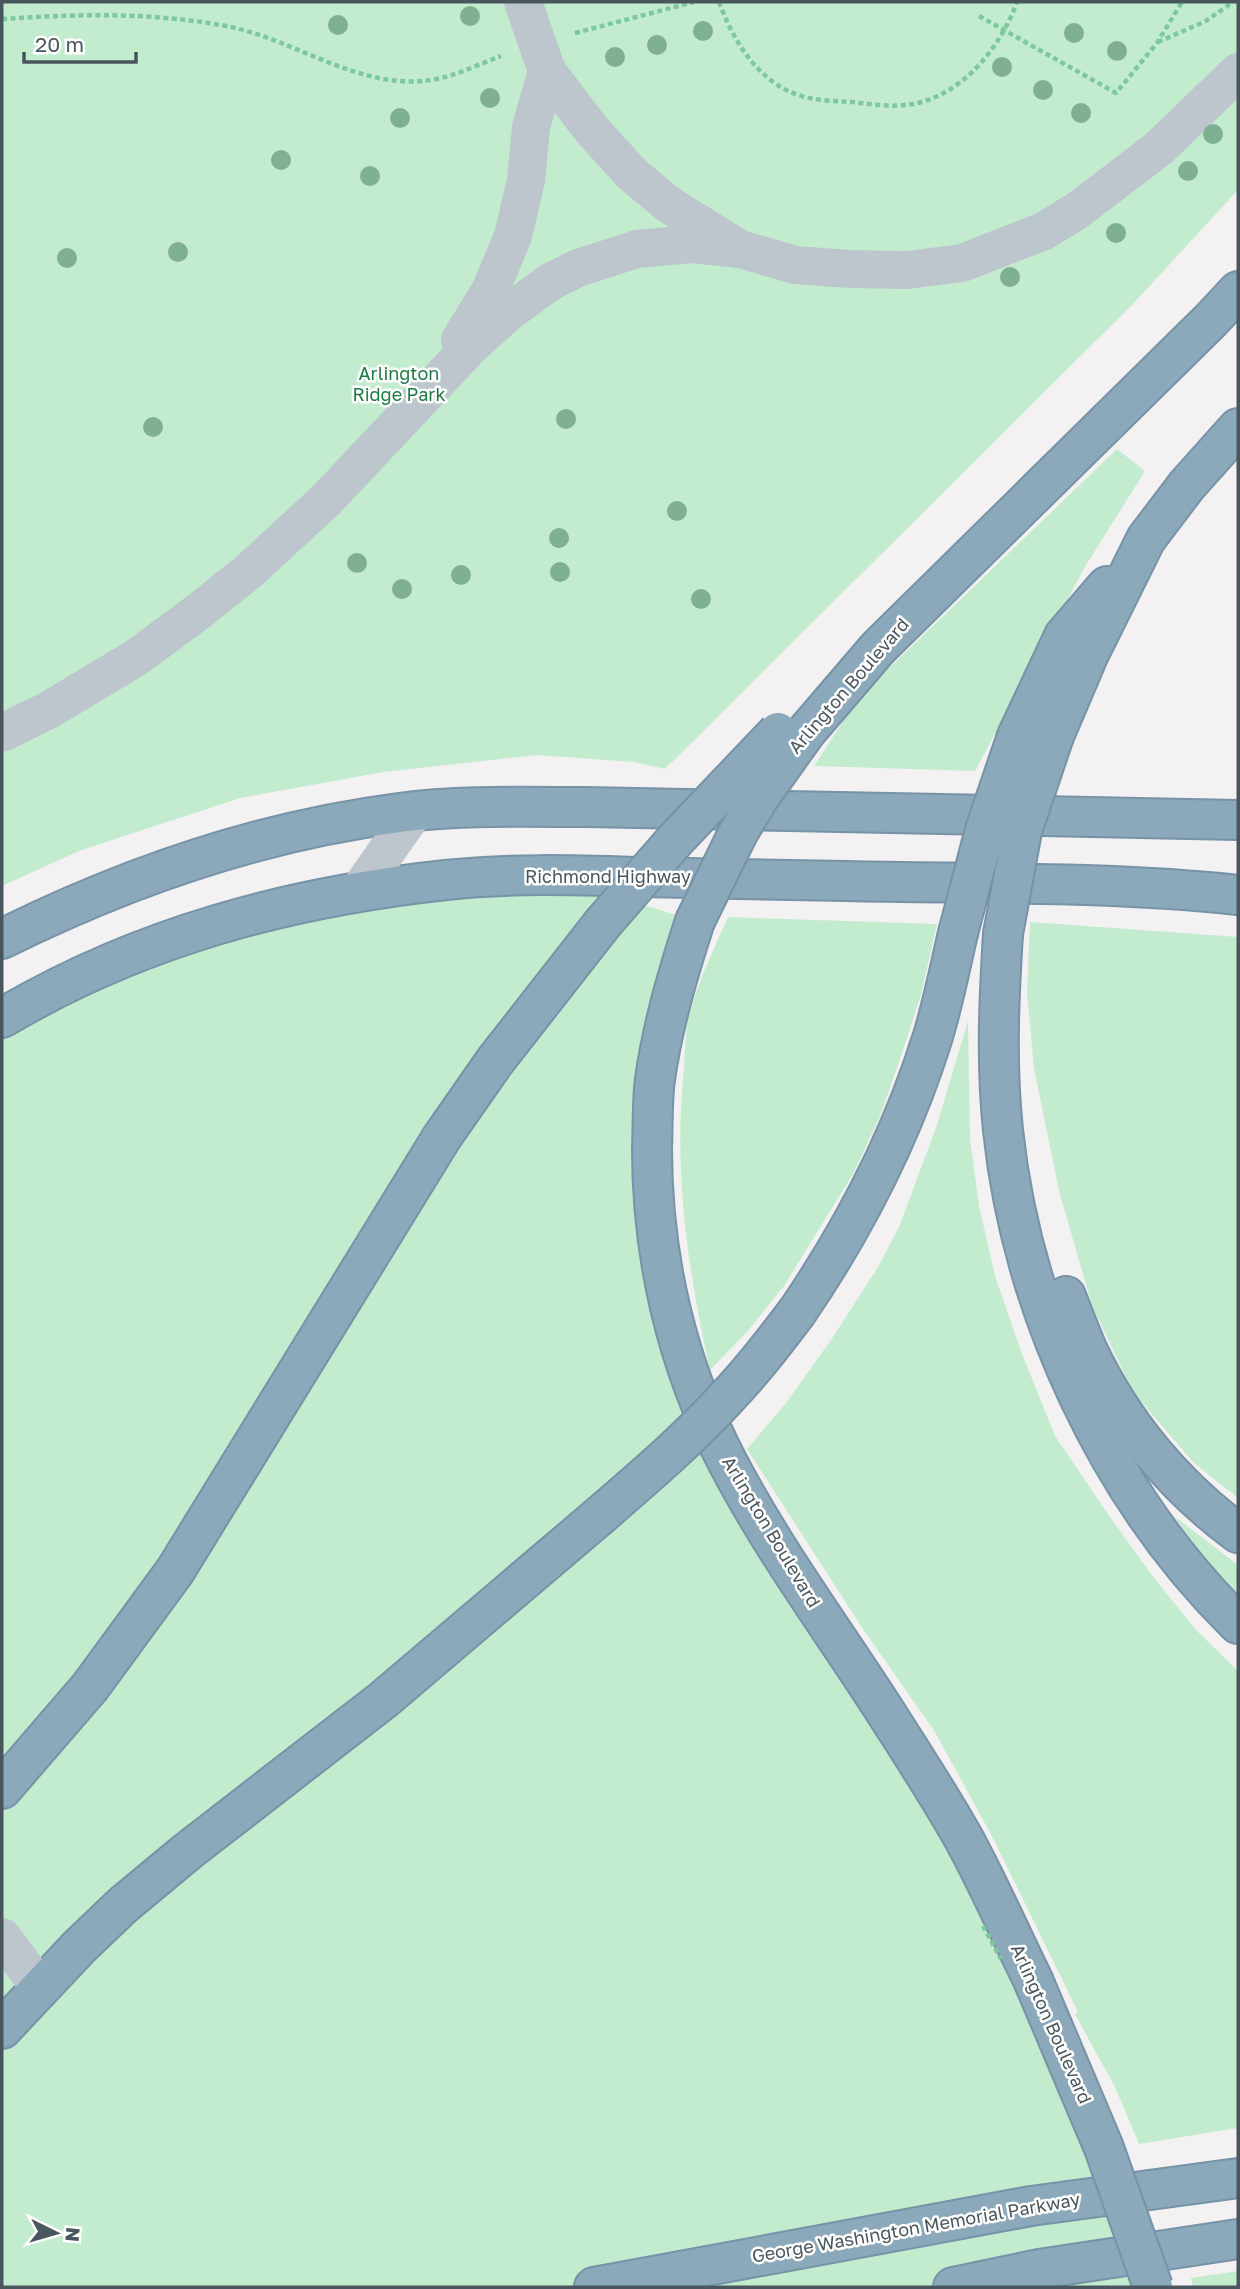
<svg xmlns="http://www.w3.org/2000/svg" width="1240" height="2289" font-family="'Golos Text',sans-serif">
  <rect width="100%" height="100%" fill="#f3f1f1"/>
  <g fill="#c3eccf">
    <path d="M2 2H1238V190L1132 305 665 769 634 762 537 755 383 772 240 798 79 851 2 886Z"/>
    <path d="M1117 449 1145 471 1086 565 975 771 814 766 859 697Z"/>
    <path d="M548 875 695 921 664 1029 679 1344 889 1716 1007 1971 1070 2118 1136 2287H2V1018L199 928Z"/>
    <path d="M728 917 937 924 921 995 901 1056 880 1116 853 1174 784 1286 747 1332 710 1370C688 1271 673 1171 684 1069 685 1052 685 1033 689 1016 698 981 714 949 728 917Z"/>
    <path d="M1030 922 1238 937V1498L1194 1463 1133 1392 1092 1305 1059 1191 1034 1068 1027 992Z"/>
    <path d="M968 1021 970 1138 979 1206 995 1276 1022 1354 1055 1436 1110 1517 1154 1578 1197 1631 1238 1671V2128L1139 2144 1115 2087 1075 2014 1078 2012 993 1838 935 1732 863 1629 747 1449 786 1403 831 1340 878 1267 899 1227 937 1125Z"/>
    <path d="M1174 1516 1238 1565V1597L1207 1563Z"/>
    <path d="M1238 2271V2287H1193L1191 2278Z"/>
  </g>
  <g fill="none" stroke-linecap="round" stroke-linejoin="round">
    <g stroke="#7793a7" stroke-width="42">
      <g id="highway">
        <path d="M806 732 878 648 1211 320 1238 291"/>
        <path d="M1017 736 1064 636 1107 586"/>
        <path d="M1054 736 1088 656 1146 539 1187 485 1238 428"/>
        <path d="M695 921C678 973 663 1024 655 1079 652 1102 653 1126 652 1149 652 1258 677 1366 728 1463 775 1553 836 1634 890 1719 915 1758 941 1798 964 1839 989 1885 1010 1933 1033 1980"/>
        <path d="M1003 934C999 999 996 1064 1003 1130 1022 1311 1108 1496 1238 1624"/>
        <path d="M2 939C127 877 260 831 399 813 460 805 524 807 585 807L1238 820"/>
        <path d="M2 1018C139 937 288 897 446 880 509 873 573 875 636 877 706 878 776 880 845 881 976 884 1108 881 1238 895"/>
        <path d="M1066 1296C1073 1314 1080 1333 1088 1351 1122 1423 1174 1486 1238 1533"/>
        <path d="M797 1312C855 1227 902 1136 933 1036 943 1003 950 968 958 933"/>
        <path d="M2 1789 90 1687 175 1571 442 1137 495 1061 603 923"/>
        <path d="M2 2029 79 1947 123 1905 188 1851 383 1700 597 1518"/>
        <path d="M594 2287 1031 2206 1238 2178"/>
        <path d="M953 2287 1039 2269 1238 2239"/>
      </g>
    </g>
    <g stroke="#7dc89c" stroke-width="4.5" stroke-dasharray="5 3.5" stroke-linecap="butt">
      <path d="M719 2C734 42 759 85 805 97 820 101 837 101 852 102 870 104 888 107 905 105 959 100 1000 49 1017 2"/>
      <path d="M979 16 1116 93 1157 43 1182 2"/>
      <path d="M2 19C77 14 151 12 226 26 297 39 366 96 441 78 462 73 482 63 501 56"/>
      <path d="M575 33 694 2"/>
      <path d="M1158 42 1206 21 1233 2"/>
    </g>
    <g stroke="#bdc6cc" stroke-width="38">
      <path d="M523 2 547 71 591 129 632 174 668 204 740 249 795 265 849 269 907 270 962 263 1044 231 1078 210 1158 149 1238 72"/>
      <path d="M460 340 490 291 513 236 526 180 531 127 547 71"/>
      <path d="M2 733 49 710 137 657 199 611 249 571 327 499 472 345 509 312 550 282 578 268 637 249 691 244 740 249"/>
      <path d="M358 892 414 812"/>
      <path d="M2 1937 40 1987"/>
    </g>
    <use href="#highway" stroke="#8ca8bb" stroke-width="38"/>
    <g stroke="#7793a7" stroke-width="42" stroke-linecap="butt">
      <g id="highway-bridge">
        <path d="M695 921 738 833 759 798 806 732"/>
        <path d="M603 923 676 839 778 732"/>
        <path d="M958 933 985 830 1017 736"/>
        <path d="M1003 934 1022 831 1054 736"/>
        <path d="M597 1518C642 1479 688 1440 728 1396 753 1370 775 1341 797 1312"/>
        <path d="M1033 1980 1104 2148 1153 2287"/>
      </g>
    </g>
    <path stroke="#7dc89c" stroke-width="4.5" stroke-dasharray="5 3.5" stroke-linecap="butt" d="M983 1926 1001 1959"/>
    <use href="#highway-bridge" stroke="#8ca8bb" stroke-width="38"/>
  </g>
  <g fill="#7eb091">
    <circle cx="470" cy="16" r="10"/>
    <circle cx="338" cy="25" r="10"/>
    <circle cx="703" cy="31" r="10"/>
    <circle cx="1074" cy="33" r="10"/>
    <circle cx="657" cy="45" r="10"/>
    <circle cx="1117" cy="51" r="10"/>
    <circle cx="615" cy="57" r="10"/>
    <circle cx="1002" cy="67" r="10"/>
    <circle cx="1043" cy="90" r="10"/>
    <circle cx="490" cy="98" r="10"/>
    <circle cx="1081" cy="113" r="10"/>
    <circle cx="400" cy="118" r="10"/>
    <circle cx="1213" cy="134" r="10"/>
    <circle cx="281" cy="160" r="10"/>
    <circle cx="1188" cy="171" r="10"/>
    <circle cx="370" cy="176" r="10"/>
    <circle cx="1116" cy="233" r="10"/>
    <circle cx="178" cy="252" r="10"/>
    <circle cx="67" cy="258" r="10"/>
    <circle cx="1010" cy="277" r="10"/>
    <circle cx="566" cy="419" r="10"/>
    <circle cx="153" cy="427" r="10"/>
    <circle cx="677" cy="511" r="10"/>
    <circle cx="559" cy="538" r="10"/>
    <circle cx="357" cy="563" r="10"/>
    <circle cx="560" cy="572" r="10"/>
    <circle cx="461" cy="575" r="10"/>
    <circle cx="402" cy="589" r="10"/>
    <circle cx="701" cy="599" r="10"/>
  </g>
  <g text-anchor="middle" stroke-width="5" stroke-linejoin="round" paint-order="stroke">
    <g font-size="18" fill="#1e7a43" stroke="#fff">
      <text x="399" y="380">Arlington<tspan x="399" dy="21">Ridge Park</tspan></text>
    </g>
    <g font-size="18" fill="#4a565d" stroke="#fff">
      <text transform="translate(849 686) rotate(-49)" y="6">Arlington Boulevard</text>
      <text x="608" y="883">Richmond Highway</text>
      <text transform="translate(771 1532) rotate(59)" y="6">Arlington Boulevard</text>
      <text transform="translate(1051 2024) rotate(66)" y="6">Arlington Boulevard</text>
      <text transform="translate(916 2228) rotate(-10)" y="6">George Washington Memorial Parkway</text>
    </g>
  </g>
  <rect width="1240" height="2289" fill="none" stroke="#4a565d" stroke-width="7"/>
  <g transform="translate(56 2233) rotate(95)" stroke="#ffffff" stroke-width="5" paint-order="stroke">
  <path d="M0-5L12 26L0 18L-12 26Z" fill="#4a565d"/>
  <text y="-10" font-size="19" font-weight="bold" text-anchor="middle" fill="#4a565d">N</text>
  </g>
  <path d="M24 52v10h112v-10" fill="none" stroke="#4a565d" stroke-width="3.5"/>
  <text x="35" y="52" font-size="21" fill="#4a565d" stroke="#ffffff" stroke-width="5" paint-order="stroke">20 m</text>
</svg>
